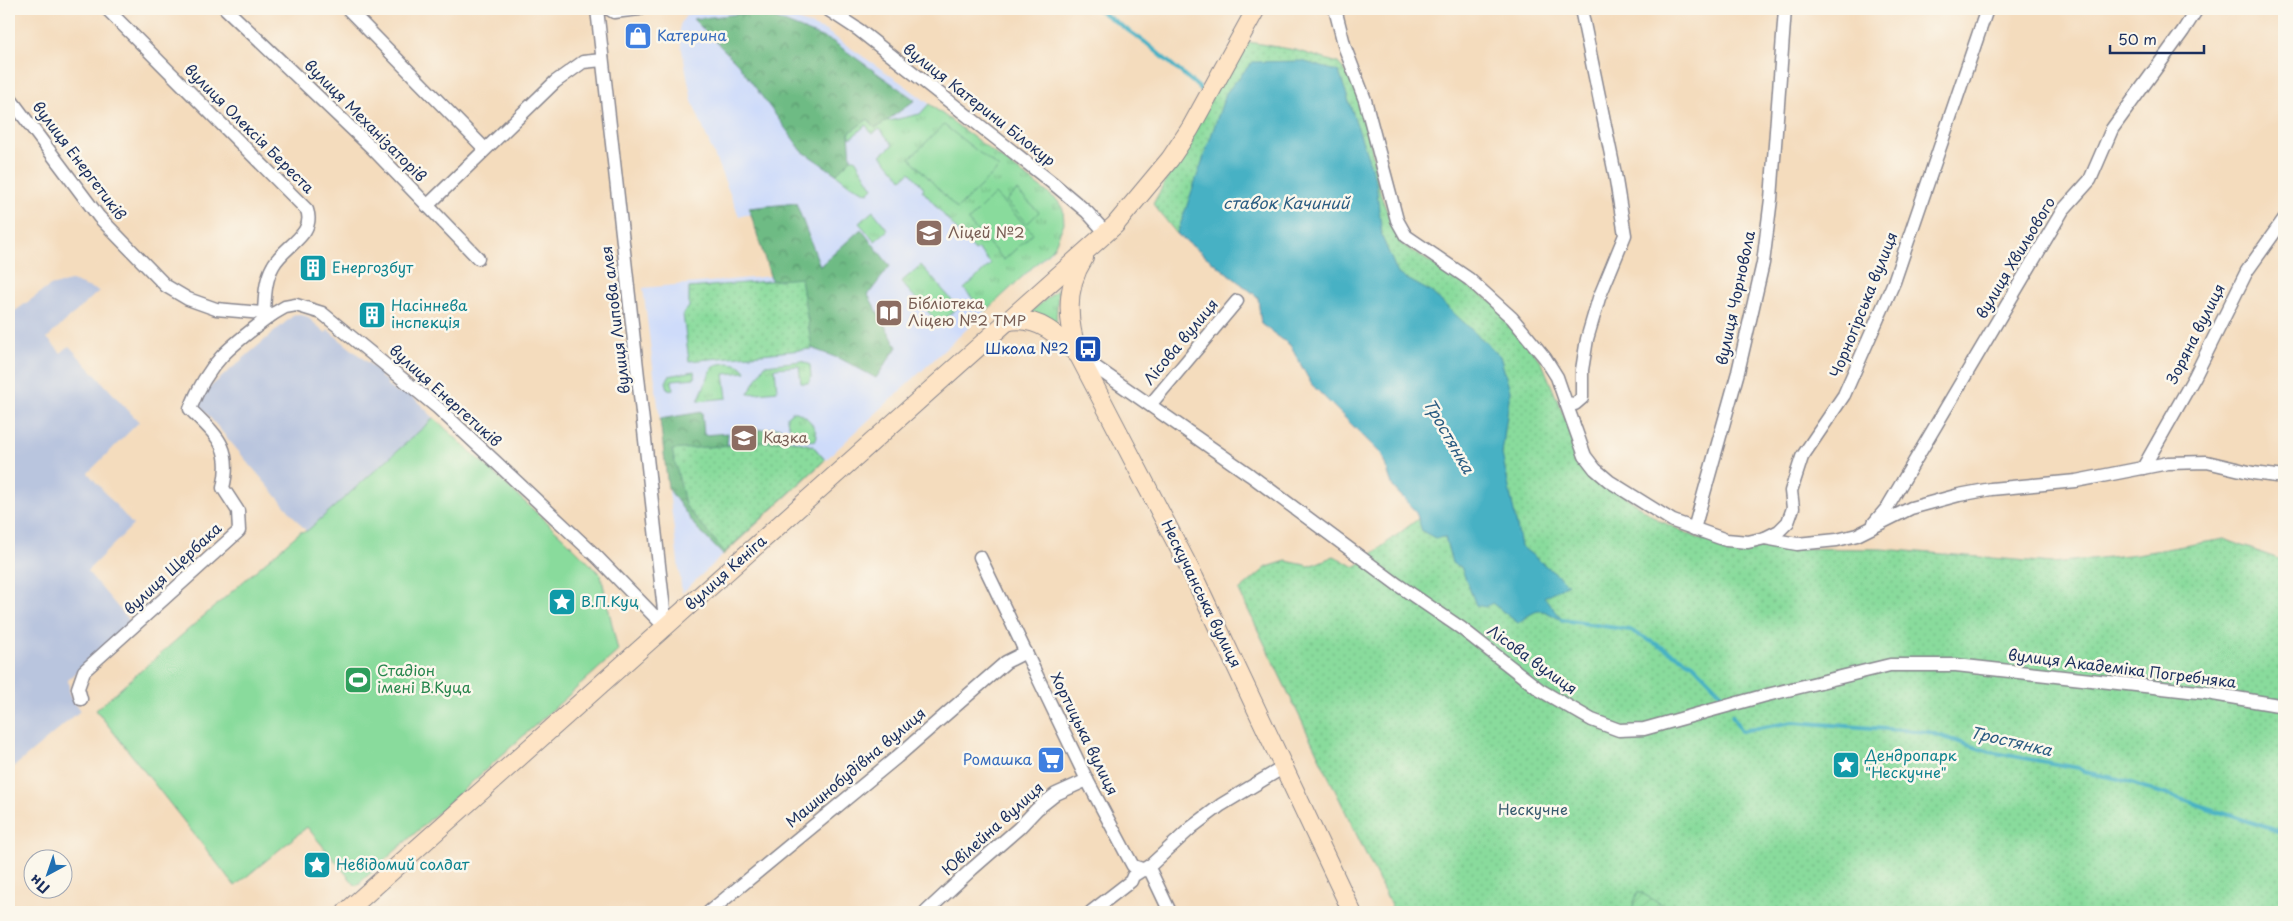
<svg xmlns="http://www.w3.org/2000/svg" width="2293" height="921" font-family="'Playpen Sans',sans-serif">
  <defs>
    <pattern id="grass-tufts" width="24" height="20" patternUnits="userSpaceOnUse" patternTransform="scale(1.25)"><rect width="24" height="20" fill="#89db9c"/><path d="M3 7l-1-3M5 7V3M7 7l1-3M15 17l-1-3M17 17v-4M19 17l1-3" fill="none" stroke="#76bc89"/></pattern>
    <pattern id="forest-crowns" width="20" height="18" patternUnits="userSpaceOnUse" patternTransform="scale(1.25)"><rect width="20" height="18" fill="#6ebb84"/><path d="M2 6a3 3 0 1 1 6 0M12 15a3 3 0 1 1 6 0" fill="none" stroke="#5a986f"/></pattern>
    <pattern id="park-dots" width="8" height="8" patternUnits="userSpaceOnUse" patternTransform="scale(1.25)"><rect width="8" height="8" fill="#89db9c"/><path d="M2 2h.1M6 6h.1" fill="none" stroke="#76bc89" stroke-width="1.8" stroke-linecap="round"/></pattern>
    <pattern id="garden-furrows" width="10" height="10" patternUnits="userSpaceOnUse" patternTransform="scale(1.25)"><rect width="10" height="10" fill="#89db9c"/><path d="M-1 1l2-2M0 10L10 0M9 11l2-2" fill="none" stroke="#76bc89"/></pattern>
  </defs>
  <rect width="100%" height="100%" fill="#fbf7ec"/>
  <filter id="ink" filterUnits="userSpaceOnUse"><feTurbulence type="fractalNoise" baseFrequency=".02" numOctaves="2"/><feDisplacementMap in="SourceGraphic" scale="10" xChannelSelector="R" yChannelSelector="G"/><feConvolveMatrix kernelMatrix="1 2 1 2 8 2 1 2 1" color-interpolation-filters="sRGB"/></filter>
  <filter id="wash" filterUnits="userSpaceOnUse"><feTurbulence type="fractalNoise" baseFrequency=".0096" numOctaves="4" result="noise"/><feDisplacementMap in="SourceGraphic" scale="20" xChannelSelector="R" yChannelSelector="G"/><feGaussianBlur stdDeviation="1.12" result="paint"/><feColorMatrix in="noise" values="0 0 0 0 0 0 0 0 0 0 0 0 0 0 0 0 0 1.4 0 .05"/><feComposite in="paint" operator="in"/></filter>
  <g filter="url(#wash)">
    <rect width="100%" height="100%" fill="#f4dcbd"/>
    <path fill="#cedbfa" d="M707 9H769L826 31 903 84 1057 200 1063 209 1064 223 1054 247 1050 252 682 593 643 288 806 273 795 209 739 216 692 101 680 40V25L686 15Z"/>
    <g fill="#b9c5de">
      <path d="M71 281 99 291 47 338 61 353 69 346 139 422 88 473 133 525 87 571 132 624 68 680 70 695 80 711 9 771V304L15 311 50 286Z"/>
      <path d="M295 314 306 316 326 333 328 330 382 374 380 377 387 381V386L397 393H409L434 418 307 532 195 400Z"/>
    </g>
    <g fill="url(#grass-tufts)" stroke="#52857d">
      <path d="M929 104 1057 200 1063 209 1064 223 1054 247 985 312 964 289 991 264 978 249 975 251 922 190 924 188 910 172 902 179 881 155 893 145 880 129 872 134 866 125 851 138 840 115 856 105 889 121 920 114Z"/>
      <path d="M851 159H855L873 188 868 193 850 185 836 174Z"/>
      <path d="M873 211 888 230 875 241 859 223Z"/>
      <path d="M921 265 958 307 939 324 901 282Z"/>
      <path d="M1058 289 1056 324 1031 312Z"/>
      <path d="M802 361 810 365 811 378 808 383H801L799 366 775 368 777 391 748 394 765 365Z"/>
      <path d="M728 363C735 364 742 364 746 372L724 374 727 398 698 401 712 368 719 364Z"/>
      <path d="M694 371 695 378 672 380 673 390 668 389 666 382 669 376Z"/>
      <path d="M793 411C806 414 813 423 817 435L816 440C802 444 786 429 787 416Z"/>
    </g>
    <g fill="url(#forest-crowns)" stroke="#447571">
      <path d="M758 12 832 41 915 100 881 125 875 128 868 119 849 133 851 159 836 174 802 151 738 64 693 19Z"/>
      <path d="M796 203 820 266 861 229 890 266 868 295 897 347 876 378 843 360 790 340 749 208Z"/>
      <path d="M702 412 704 435 728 433 727 445 750 443 757 430 780 427 790 440 813 446 825 460 723 555 695 526 668 488 660 419Z"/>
    </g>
    <g fill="url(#park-dots)" stroke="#52857d">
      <path d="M1243 41 1295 50 1338 63 1359 87 1381 196 1400 243 1497 305 1542 363 1578 450 1593 473 1658 520 1700 539 1769 548 1882 549 2053 563 2137 554 2224 539 2284 561V912H1394L1239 591 1267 567 1286 561 1310 566 1334 556 1355 567 1418 519 1417 512 1393 487 1382 455 1312 385 1290 345 1261 324 1258 297 1177 234 1153 204Z"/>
      <path d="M801 278 812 349 689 361 683 314 689 307V288Z"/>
      <path d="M790 440 813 446 825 460 725 552 686 507 672 450Z"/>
    </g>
    <path fill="url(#garden-furrows)" stroke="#52857d" d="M1638 891 1674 912H1631Z"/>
    <g fill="#89db9c" stroke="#52857d">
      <path d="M944 125 999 168 957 209 910 158Z"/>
      <path d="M1017 191 1039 212 1028 223 1006 201Z"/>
      <path d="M995 194 1033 233 1004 260 968 221Z"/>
      <path d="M434 418 566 540 601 575 618 651 356 886 307 827 235 886 96 710 300 532 307 531Z"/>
    </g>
    <path fill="#46b1c4" stroke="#307091" d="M1302 61 1339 72 1376 182 1382 237 1398 274 1431 292 1500 356 1510 391 1502 454 1521 546 1568 584 1544 597 1565 622C1540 609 1542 605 1518 623L1492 603 1486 607 1476 605 1461 567 1452 563 1445 537 1435 538 1422 531 1416 512 1393 487 1382 455 1312 385 1290 345 1261 324 1258 297 1177 234 1226 93 1252 62Z"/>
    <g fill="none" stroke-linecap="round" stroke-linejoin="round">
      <g stroke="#46b1c4" stroke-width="4">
        <path d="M1097 9 1145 42 1202 90"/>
        <path d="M1562 620 1630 630 1693 664 1726 698"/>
        <path d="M1732 715 1741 731 1793 722 1928 732 1990 752 2079 768 2084 772 2119 779 2284 833"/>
      </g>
    </g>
  </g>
  <g filter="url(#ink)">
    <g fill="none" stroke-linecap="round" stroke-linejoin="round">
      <g stroke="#88868e" stroke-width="15">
        <g id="street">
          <path d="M107 9 307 210C316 235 283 246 273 266 265 280 265 297 264 312"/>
          <path d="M226 9 372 148 478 258"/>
          <path d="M348 9 485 149"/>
          <path d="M597 9 666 628"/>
          <path d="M609 9 614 12 639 9"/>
          <path d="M827 9 859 30 1055 185 1087 212 1106 233"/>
          <path d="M1335 9 1345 48 1365 100 1397 220 1406 236 1469 279 1512 318 1545 358 1557 377 1566 403 1575 404 1582 398V370L1587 339 1599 298 1625 235 1615 174 1581 9"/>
          <path d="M9 97 99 217 166 286 188 299 216 309 273 314 285 307 296 305 322 313 438 408 597 557 666 628"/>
          <path d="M427 206 555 82 583 62 602 60"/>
          <path d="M1081 357 1250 475 1398 585 1461 628 1540 690 1592 720 1619 730 1644 729 1763 696 1890 665H1956L2207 693 2284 706"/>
          <path d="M1566 403 1585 456 1595 469 1609 481 1673 521 1726 540 1748 542 1765 538 1797 544 1837 540 1857 535 1911 508 1959 495 1991 489 2076 481 2168 463 2207 462 2253 473 2284 477"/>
          <path d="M1150 405 1237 301"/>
          <path d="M2143 468 2195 376 2247 271 2284 219"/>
          <path d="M1874 523 1887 508 2063 210 2090 180 2112 129 2183 31 2197 9"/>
          <path d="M1694 529 1738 372 1763 263 1771 199 1785 9"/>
          <path d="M1765 538 1779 531 1788 522 1793 508 1791 491 1802 457 1844 395 1894 282 1987 9"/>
          <path d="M980 557 1087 780 1127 855 1133 866 1151 872 1170 912"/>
          <path d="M81 699 78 688 84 671 239 531 238 511 223 488C233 447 217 436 190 409 209 360 233 344 273 314"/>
          <path d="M709 912 897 757 1006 662 1026 652"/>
          <path d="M926 912 972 869 1019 828 1037 809 1056 794 1087 780"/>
          <path d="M1091 912 1131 881 1133 876 1152 864 1192 827 1221 805 1284 767"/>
        </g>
      </g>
      <g stroke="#88868e" stroke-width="20">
        <g id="secondary">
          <path d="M1006 322C1037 314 1059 336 1079 356L1194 577 1352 912"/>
          <path d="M1078 353C1067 321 1065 287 1084 258"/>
          <path d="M346 912 1115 225 1170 159 1190 129 1256 9"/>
        </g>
      </g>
      <use href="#street" stroke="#fff" stroke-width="12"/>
      <use href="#secondary" stroke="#fee4c5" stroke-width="18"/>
    </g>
  </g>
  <defs>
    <g id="shop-square" transform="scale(1.4375)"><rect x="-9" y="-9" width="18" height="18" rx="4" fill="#3f7fe0" stroke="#fbf7ec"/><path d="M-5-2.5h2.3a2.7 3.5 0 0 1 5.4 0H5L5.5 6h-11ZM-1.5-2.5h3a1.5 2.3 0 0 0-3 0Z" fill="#fff"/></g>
    <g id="school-square" transform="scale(1.4375)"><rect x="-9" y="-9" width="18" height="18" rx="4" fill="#8d6e63" stroke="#fbf7ec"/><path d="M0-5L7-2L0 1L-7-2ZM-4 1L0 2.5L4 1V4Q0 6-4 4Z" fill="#fff"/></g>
    <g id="building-square" transform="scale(1.4375)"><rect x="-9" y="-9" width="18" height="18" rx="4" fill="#0f9aa8" stroke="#fbf7ec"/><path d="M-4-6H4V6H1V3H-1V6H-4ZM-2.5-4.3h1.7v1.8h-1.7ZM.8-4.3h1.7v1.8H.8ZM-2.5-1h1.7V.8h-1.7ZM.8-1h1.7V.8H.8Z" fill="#fff"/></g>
    <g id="library-square" transform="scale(1.4375)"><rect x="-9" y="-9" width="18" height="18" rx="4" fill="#8d6e63" stroke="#fbf7ec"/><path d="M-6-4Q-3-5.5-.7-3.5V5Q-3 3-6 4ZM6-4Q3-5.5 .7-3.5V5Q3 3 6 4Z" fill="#fff"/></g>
    <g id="bus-square" transform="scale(1.4375)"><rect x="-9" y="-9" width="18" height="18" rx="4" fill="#1a4fb4" stroke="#fbf7ec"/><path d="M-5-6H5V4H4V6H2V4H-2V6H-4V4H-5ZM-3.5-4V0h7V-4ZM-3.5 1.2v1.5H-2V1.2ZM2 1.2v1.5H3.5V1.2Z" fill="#fff"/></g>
    <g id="sight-square" transform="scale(1.4375)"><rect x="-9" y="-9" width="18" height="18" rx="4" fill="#0f9aa8" stroke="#fbf7ec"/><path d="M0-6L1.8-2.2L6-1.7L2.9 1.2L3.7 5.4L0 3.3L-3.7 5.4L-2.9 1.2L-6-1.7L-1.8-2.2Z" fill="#fff"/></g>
    <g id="stadium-square" transform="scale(1.4375)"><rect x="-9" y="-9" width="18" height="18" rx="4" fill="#2e9e5b" stroke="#fbf7ec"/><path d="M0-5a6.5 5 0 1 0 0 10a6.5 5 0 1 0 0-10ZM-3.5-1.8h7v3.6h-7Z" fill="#fff"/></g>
    <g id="supermarket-square" transform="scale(1.4375)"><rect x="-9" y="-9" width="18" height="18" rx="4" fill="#3f7fe0" stroke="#fbf7ec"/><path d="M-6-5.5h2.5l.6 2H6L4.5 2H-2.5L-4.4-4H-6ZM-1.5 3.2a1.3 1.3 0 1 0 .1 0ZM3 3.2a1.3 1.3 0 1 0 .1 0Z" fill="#fff"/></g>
  </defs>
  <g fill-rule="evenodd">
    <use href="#shop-square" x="638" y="36"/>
    <use href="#school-square" x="929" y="233"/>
    <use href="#building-square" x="313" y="268"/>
    <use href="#library-square" x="889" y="313"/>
    <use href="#building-square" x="372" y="315"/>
    <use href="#bus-square" x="1088" y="349"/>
    <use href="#school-square" x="744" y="438"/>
    <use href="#sight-square" x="562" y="602"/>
    <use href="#stadium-square" x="358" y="680"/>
    <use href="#supermarket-square" x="1051" y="760"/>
    <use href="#sight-square" x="1846" y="765"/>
    <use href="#sight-square" x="317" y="865"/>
  </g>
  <g text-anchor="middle" stroke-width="5" stroke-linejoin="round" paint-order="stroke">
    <g font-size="15" fill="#366cbe" stroke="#fbf7ec" text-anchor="start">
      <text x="657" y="41">Катерина</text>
      <text x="1032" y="765" text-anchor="end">Ромашка</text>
    </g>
    <g font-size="15" fill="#1b2f5e" stroke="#fbf7ec">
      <text transform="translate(979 105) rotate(38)" y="5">вулиця Катерини Білокур</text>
      <text transform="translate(365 121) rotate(45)" y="5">вулиця Механізаторів</text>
      <text transform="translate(249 129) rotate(45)" y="5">вулиця Олексія Береста</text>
      <text transform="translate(79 161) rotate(53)" y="5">вулиця Енергетиків</text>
      <text transform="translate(2016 258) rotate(-59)" y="5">вулиця Хвильового</text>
      <text transform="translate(1736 298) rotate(-78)" y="5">вулиця Чорновола</text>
      <text transform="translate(1864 305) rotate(-68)" y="5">Чорногірська вулиця</text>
      <text transform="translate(616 320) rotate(-97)" y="5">вулиця Липова алея</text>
      <text transform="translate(2196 334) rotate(-63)" y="5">Зоряна вулиця</text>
      <text transform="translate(1181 342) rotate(-50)" y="5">Лісова вулиця</text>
      <text transform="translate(445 396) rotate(42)" y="5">вулиця Енергетиків</text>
      <text transform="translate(173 569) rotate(-43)" y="5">вулиця Щербака</text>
      <text transform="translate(726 573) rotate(-42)" y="5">вулиця Кеніга</text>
      <text transform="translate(1201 594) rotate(64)" y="5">Нескучанська вулиця</text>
      <text transform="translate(1532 660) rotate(36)" y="5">Лісова вулиця</text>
      <text transform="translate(2122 669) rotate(7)" y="5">вулиця Академіка Погребняка</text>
      <text transform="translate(1084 734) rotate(64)" y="5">Хортицька вулиця</text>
      <text transform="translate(856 768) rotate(-40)" y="5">Машинобудівна вулиця</text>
      <text transform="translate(993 829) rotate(-42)" y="5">Ювілейна вулиця</text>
    </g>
    <g font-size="15" fill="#785e54" stroke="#fbf7ec" text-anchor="start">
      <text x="948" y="238">Ліцей №2</text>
      <text x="908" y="309">Бібліотека<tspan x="908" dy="17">Ліцею №2 ТМР</tspan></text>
      <text x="763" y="443">Казка</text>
    </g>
    <g font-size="15" fill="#0d838f" stroke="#fbf7ec" text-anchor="start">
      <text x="332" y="273">Енергозбут</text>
      <text x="391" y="311">Насіннева<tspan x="391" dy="17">інспекція</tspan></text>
      <text x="581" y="607">В.П.Куц</text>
      <text x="1865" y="761">Дендропарк<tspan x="1865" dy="17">"Нескучне"</tspan></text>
      <text x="336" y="870">Невідомий солдат</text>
    </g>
    <g font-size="15" fill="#164399" stroke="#fbf7ec" text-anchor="end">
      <text x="1069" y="354">Школа №2</text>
    </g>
    <g font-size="15" fill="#27864d" stroke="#fbf7ec" text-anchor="start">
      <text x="377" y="676">Стадіон<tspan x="377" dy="17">імені В.Куца</tspan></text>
    </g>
    <g font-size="15" fill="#365a6e" stroke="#fbf7ec">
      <text x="1533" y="815">Нескучне</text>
    </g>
    <g font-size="16" font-style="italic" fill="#2a5c82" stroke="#fbf7ec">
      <text x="1286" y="209">ставок Качиний</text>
      <text transform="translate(1449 436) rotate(60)" y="6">Тростянка</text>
      <text transform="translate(2011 741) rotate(13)" y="6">Тростянка</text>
    </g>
  </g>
  <rect width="2293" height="921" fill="none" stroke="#fbf7ec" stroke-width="30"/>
  <g transform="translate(48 874) rotate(220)"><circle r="24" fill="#fbf7ec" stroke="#a1a7b3"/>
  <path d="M0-4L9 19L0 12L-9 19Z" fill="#1f6fb2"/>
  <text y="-8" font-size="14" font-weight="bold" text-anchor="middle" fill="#1b2f5e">Пн</text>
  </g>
  <path d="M2110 45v8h94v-8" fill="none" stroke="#1b2f5e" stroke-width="2.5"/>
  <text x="2118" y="45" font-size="15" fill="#1b2f5e" stroke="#fbf7ec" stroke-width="4" paint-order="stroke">50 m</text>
</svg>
